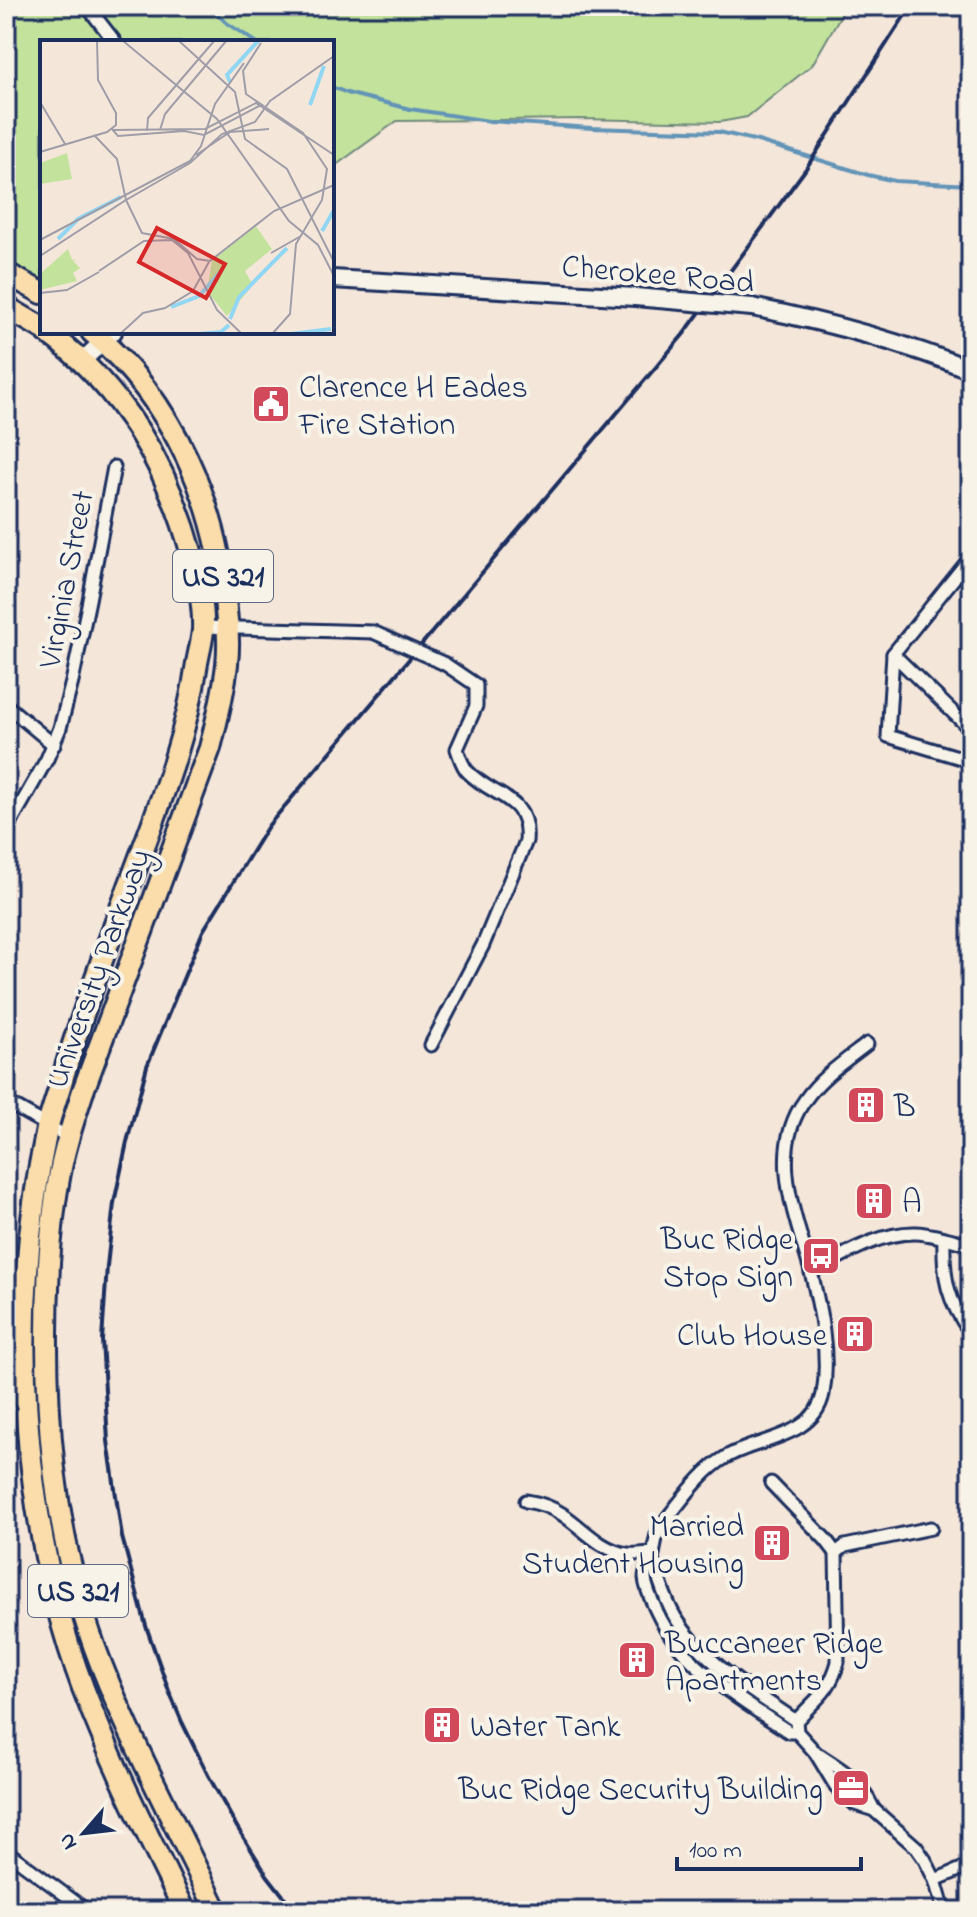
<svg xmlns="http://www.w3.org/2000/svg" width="977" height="1917" font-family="'Indie Flower',sans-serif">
  <rect width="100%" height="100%" fill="#f5e6da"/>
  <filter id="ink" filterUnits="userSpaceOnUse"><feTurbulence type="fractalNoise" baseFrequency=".0125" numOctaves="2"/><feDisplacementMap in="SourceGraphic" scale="16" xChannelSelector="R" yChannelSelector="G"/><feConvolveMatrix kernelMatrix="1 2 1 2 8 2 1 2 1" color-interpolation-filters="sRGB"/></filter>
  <g filter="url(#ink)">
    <path fill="#c3e39c" stroke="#6f897d" stroke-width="2" d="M6 6H846L812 65 747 117 720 122 580 119 397 121 332 168V42H42V281L6 261Z"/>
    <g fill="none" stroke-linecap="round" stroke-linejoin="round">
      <g stroke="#6294b7" stroke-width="4">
        <path d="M208 6 228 24 256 42"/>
        <path d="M332 87 347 93 410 109 489 121 592 128 719 132 758 141 868 175 895 181 971 185"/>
      </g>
      <g stroke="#1b2f5e" stroke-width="17">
        <g id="street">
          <path d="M87 6 115 42"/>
          <path d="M971 557 893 654 888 736 971 761"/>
          <path d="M203 627 373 632"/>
          <path d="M893 654 971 730"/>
          <path d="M6 705 54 745"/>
          <path d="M6 831 47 759 60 728 72 682 89 600 114 467"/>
          <path d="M431 1045 483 945 526 841C530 796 493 798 468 772 462 766 460 757 457 749L476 706V685L445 664"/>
          <path d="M6 1102 68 1137"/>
          <path d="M944 1238C943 1277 947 1301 971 1333"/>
          <path d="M811 1272C842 1256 879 1232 916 1233 934 1234 953 1240 971 1245"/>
          <path d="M771 1483 826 1540 836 1553"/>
          <path d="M526 1501C539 1503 551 1507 562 1514 583 1528 600 1550 627 1554 634 1555 644 1553 652 1553"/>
          <path d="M836 1553 838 1662C830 1692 815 1699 796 1721L797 1732 815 1752 835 1785 855 1804 874 1810 916 1847 925 1860 935 1880 944 1911"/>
          <path d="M836 1553 845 1546 931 1528"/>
          <path d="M652 1560C660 1579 664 1599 675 1617 703 1663 753 1691 796 1721"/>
          <path d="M797 1732H789C740 1699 683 1668 657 1612 652 1601 646 1590 645 1578 645 1570 648 1568 651 1561 655 1552 654 1541 658 1532 661 1525 667 1519 672 1512 688 1492 704 1470 726 1457 758 1438 814 1438 823 1394 830 1354 820 1307 810 1268 795 1215 768 1151 805 1100 821 1077 845 1061 867 1044"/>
          <path d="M819 1755C847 1773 859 1779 874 1810"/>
          <path d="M6 1851 87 1911"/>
          <path d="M935 1880 971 1865"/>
        </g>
      </g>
      <g stroke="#1b2f5e" stroke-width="22">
        <g id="secondary">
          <path d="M332 279 635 297"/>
          <path d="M752 307C827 322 900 341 971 370"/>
          <path d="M81 362 113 332"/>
        </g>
      </g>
      <g stroke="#1b2f5e" stroke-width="26">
        <g id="highway">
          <path d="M6 273 42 293"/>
          <path d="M6 307 42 328"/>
          <path d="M47 332C123 389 167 464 192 555 198 578 204 606 203 630 202 641 199 652 197 663 186 741 158 808 131 881 107 945 84 1008 64 1073 59 1091 52 1110 47 1129 37 1176 30 1224 27 1272 17 1406 36 1562 83 1688 112 1764 149 1838 185 1911"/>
          <path d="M92 332C173 401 219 505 226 610 228 627 229 646 227 664 224 692 217 720 210 748L83 1091C73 1122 63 1152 58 1184 53 1211 51 1236 49 1263 42 1398 51 1536 101 1664 134 1748 178 1829 217 1911"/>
        </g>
      </g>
      <use href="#street" stroke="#f7f3e8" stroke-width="11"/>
      <use href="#secondary" stroke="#f7f3e8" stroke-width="16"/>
      <use href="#highway" stroke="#faddab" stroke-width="20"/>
      <path stroke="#1b2f5e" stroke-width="4" d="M295 1911 267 1875 237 1827 208 1775 182 1722 169 1691 146 1626 122 1537 108 1441 102 1340 107 1266 114 1203 127 1142 147 1066 203 931 268 826 683 335 805 170 911 6"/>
      <g stroke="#1b2f5e" stroke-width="17" stroke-linecap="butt">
        <path id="street-bridge" d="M373 632 445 664"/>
      </g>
      <g stroke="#1b2f5e" stroke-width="22" stroke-linecap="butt">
        <path id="secondary-bridge" d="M635 297 752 307"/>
      </g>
      <use href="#street-bridge" stroke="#f7f3e8" stroke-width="11"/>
      <use href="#secondary-bridge" stroke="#f7f3e8" stroke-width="16"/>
    </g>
  </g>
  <defs>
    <g id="civic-square" transform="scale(2)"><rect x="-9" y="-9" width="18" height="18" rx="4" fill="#d1495b" stroke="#f7f3e8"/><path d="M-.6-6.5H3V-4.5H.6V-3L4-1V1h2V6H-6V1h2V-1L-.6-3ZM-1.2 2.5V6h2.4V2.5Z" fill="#fff"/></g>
    <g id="building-square" transform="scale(2)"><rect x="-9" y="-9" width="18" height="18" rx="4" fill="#d1495b" stroke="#f7f3e8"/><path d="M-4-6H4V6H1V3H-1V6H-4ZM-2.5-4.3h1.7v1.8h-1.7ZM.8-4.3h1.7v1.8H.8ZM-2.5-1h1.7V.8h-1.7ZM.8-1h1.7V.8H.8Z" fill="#fff"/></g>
    <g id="bus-square" transform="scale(2)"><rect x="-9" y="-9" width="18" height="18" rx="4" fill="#d1495b" stroke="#f7f3e8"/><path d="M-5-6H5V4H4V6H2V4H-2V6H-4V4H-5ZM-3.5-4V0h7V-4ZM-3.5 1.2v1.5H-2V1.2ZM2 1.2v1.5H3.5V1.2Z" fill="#fff"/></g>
    <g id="office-square" transform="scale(2)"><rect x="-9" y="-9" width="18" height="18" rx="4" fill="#d1495b" stroke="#f7f3e8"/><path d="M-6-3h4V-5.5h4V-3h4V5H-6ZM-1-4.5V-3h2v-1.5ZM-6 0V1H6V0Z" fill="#fff"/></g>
  </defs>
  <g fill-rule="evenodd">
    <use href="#civic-square" x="271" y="404"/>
    <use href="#building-square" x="866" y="1105"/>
    <use href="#building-square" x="874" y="1201"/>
    <use href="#bus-square" x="821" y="1256"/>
    <use href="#building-square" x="855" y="1334"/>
    <use href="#building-square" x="772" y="1543"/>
    <use href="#building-square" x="637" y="1660"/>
    <use href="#building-square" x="442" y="1725"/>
    <use href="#office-square" x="851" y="1788"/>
  </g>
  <g text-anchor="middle" stroke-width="8" stroke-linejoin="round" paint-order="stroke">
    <g fill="#f7f3e8" stroke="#5d6a87" stroke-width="2">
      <rect x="173" y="550" width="100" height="52" rx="6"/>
      <rect x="28" y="1565" width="100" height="52" rx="6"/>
    </g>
    <g font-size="30" font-weight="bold" fill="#1b2f5e">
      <text x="223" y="586">US 321</text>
      <text x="78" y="1601">US 321</text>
    </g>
    <g font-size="32" fill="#1b2f5e" stroke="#f7f3e8">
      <text transform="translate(658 273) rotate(5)" y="11">Cherokee Road</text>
      <text transform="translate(65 579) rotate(-79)" y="11">Virginia Street</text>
      <text transform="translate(97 968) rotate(-70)" y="11">University Parkway</text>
    </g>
    <g font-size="32" fill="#1b2f5e" stroke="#f7f3e8" text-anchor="start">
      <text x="299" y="397">Clarence H Eades<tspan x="299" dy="37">Fire Station</tspan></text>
      <text x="894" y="1116">B</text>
      <text x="902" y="1212">A</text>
      <text x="793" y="1249" text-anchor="end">Buc Ridge<tspan x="793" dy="37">Stop Sign</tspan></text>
      <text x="827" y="1345" text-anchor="end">Club House</text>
      <text x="744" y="1536" text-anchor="end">Married<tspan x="744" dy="37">Student Housing</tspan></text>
      <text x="665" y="1653">Buccaneer Ridge<tspan x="665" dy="37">Apartments</tspan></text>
      <text x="470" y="1736">Water Tank</text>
      <text x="823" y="1799" text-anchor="end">Buc Ridge Security Building</text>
    </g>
  </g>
  <g transform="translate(40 40)">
    <rect width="294" height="294" fill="#f5e6da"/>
    <path d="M27 113 32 139 0 144V123ZM215 185 232 209 205 231 213 245 187 276 167 251 172 221ZM28 209 32 220 38 219 33 221 40 228 33 233 37 241 0 250V234Z" fill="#c3e39c"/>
    <path fill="none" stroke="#91d7f3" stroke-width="4" d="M190 42 187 35 219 0M270 65 284 26M282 191 294 170M18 199 38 179 81 157M131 267 159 256 182 230M190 279 199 257 247 208M158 294 181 292 189 285M250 294 291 289"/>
    <path fill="none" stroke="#9e9da8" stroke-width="2" d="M82 0 177 79 249 181 278 205 294 236M138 0 195 52 205 99 247 129 294 222M221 3 203 31 206 54 263 93 287 129 282 160 256 204 250 274 232 294M0 62 25 104M72 89 78 96 144 91 164 95 221 65M72 90 165 89 216 63 294 115M120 90 125 74 187 0M107 91 108 78 175 0M54 95 77 119 86 160 150 123 182 94 215 82 230 61 294 16M0 112 67 92 76 85V73L58 40 57 0M156 115 190 92 229 89M0 200 150 121 161 106 175 64 204 23M231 213 261 196M0 216 86 160 102 193 134 199 157 219 170 221 234 171 294 145M59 231 104 201 132 200 148 213 177 270 202 294M0 253 27 250 59 232M80 294 103 273 125 268 153 251 170 220"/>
    <path fill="#d62828" fill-opacity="0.15" stroke="#d62828" stroke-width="4" d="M117 188 185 224 166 258 99 222Z"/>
    <rect width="294" height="294" fill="none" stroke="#1b2f5e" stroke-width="4"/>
  </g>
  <rect width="977" height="1917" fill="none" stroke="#f7f3e8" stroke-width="32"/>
  <rect x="16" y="16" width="945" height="1885" fill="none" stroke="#1b2f5e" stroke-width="3" filter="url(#ink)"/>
  <g transform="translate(84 1833) rotate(242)" stroke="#f7f3e8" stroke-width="6" paint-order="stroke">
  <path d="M0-6L14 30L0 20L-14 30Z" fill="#1b2f5e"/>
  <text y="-12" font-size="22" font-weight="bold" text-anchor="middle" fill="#1b2f5e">N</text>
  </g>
  <path d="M677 1857v12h184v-12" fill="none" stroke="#1b2f5e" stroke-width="4"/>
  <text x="689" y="1857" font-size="24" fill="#1b2f5e" stroke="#f7f3e8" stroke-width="6" paint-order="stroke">100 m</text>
</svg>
